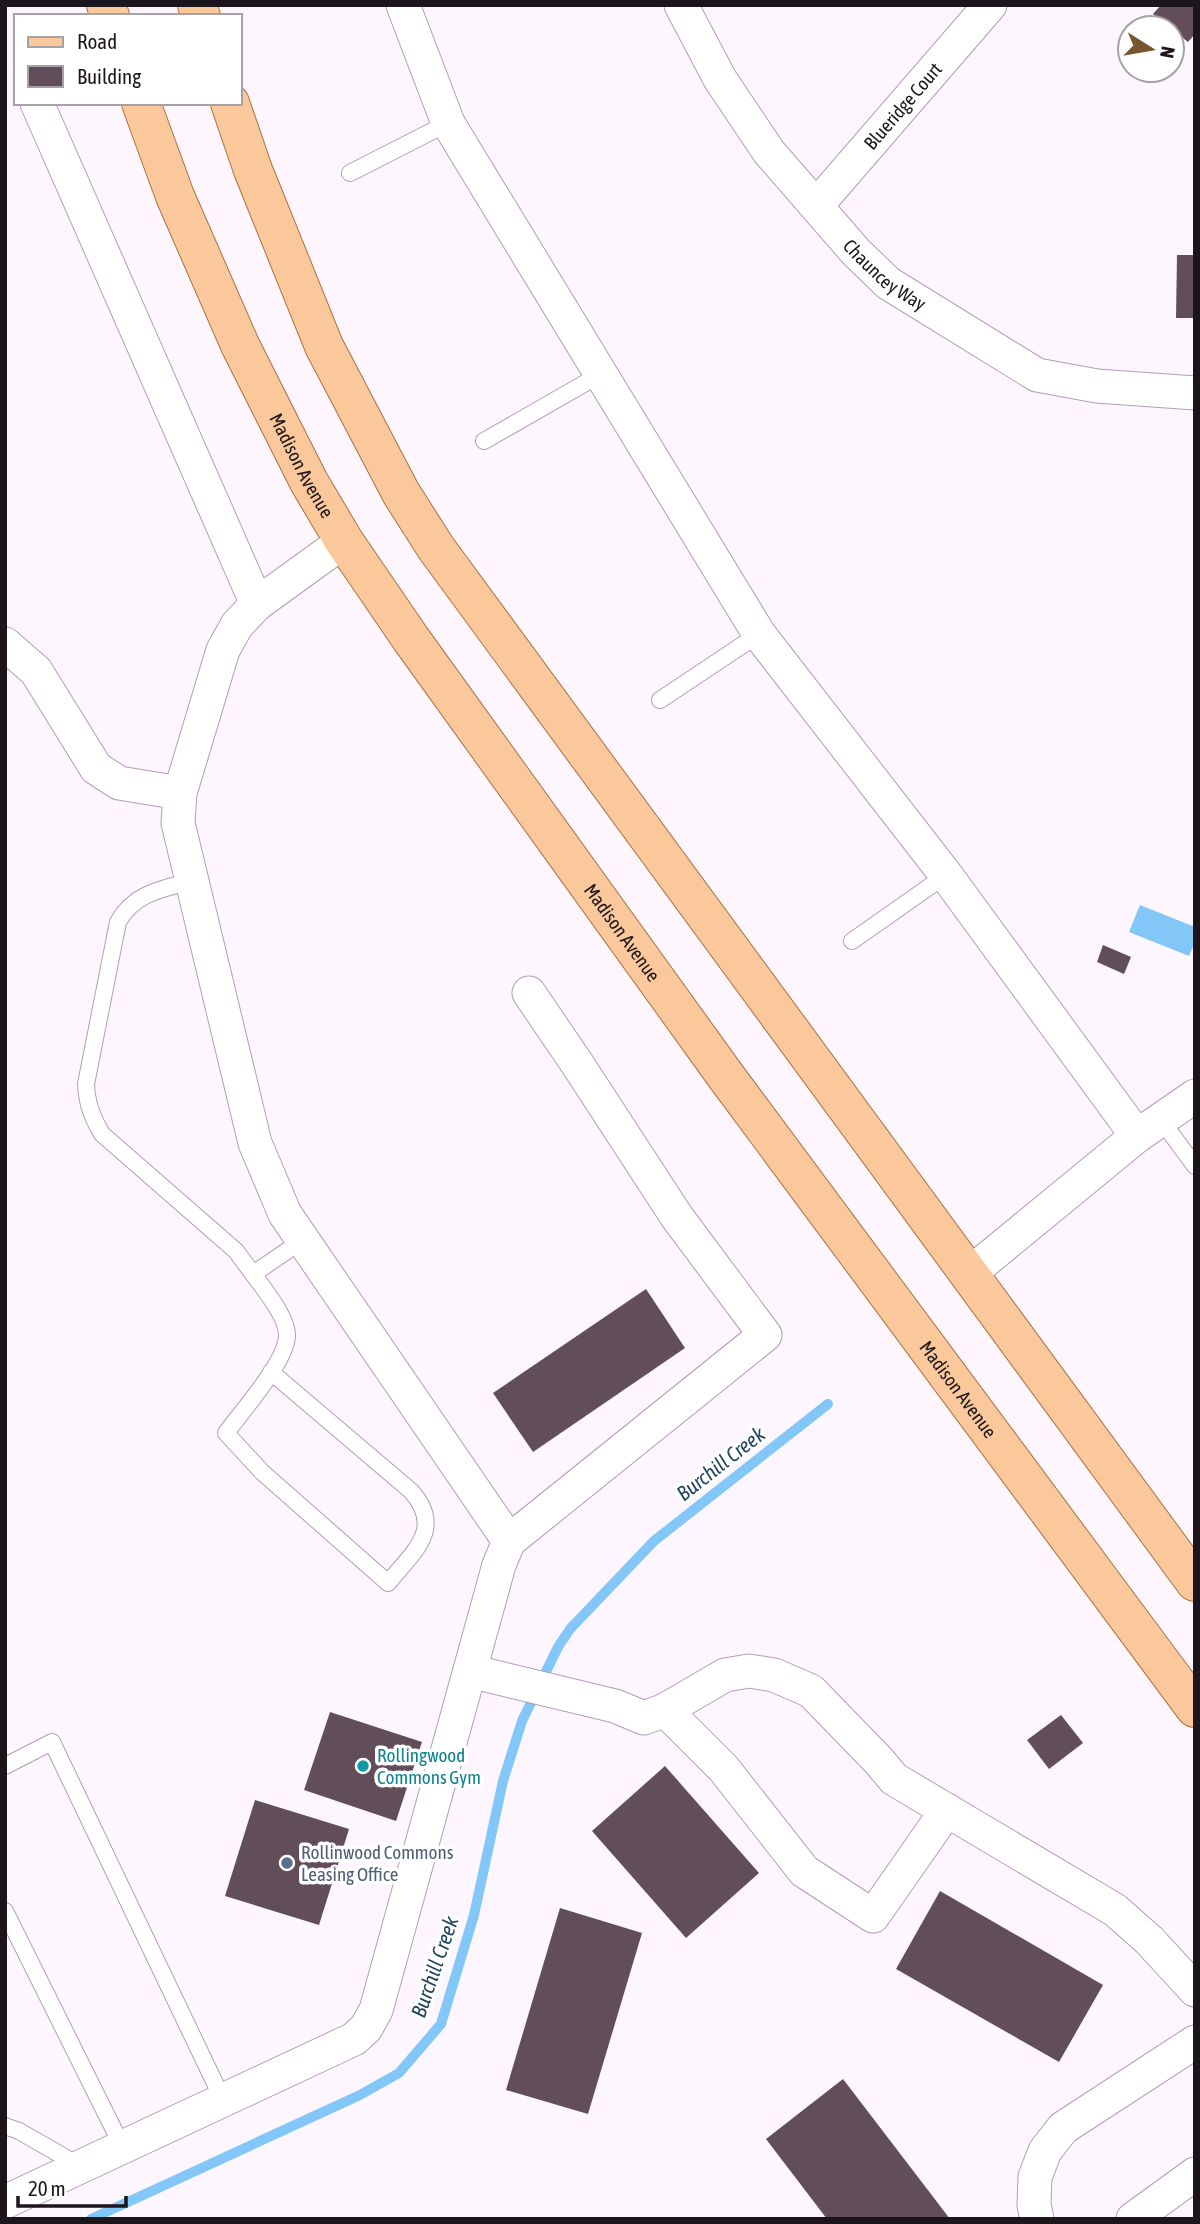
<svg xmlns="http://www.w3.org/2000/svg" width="1200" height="2224" font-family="'Asap Condensed',sans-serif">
  <rect width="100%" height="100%" fill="#fdf6fe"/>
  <path fill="#82c7f8" d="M1140 905 1195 927V942L1189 956 1129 932Z"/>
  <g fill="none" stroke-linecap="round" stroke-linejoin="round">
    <path stroke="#82c7f8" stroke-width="10" d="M91 2219 360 2095 399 2073 441 2024 474 1915 503 1781 522 1721 558 1647 570 1629 654 1541 828 1404"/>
  </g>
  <g fill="#614e5a">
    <path d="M1161 5H1195V34L1188 42 1153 14Z"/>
    <path d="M1177 255H1195V318H1176Z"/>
    <path d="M1103 945 1131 957 1124 974 1097 962Z"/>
    <path d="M646 1289 685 1348 533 1452 493 1393Z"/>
    <path d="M330 1712 422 1742 396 1821 304 1790Z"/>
    <path d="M1061 1715 1083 1743 1049 1769 1027 1740Z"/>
    <path d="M665 1766 759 1873 686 1938 592 1831Z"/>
    <path d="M255 1800 349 1829 319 1925 225 1896Z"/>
    <path d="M940 1891 1103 1985 1059 2062 896 1969Z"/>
    <path d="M560 1908 642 1933 588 2114 506 2090Z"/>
    <path d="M843 2079 950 2219H827L766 2139Z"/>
  </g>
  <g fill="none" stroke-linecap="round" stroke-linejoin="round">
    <g stroke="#af9fb2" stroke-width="18">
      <g id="service">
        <path d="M350 173 448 123"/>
        <path d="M484 441 601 374"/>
        <path d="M660 700 759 634"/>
        <path d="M192 881C162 889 134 893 118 922L86 1084C87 1104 92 1117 102 1134L236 1251 253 1274"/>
        <path d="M852 941 946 875"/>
        <path d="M1161 1120 1195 1166"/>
        <path d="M271 1372 411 1491C445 1529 413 1552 388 1583L262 1472 226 1433C242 1411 286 1362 287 1336 288 1318 264 1289 253 1274L303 1240"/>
        <path d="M5 1766 52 1742 223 2100"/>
        <path d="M5 1911 123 2148"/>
        <path d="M5 2126 19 2131 80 2166"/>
      </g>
    </g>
    <g stroke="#af9fb2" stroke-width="35">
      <g id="minor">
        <path d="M403 5 448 123 759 634 946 875 1137 1136"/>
        <path id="s1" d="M681 5 720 79 769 152 856 252 888 283 1037 375 1097 386 1195 393"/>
        <path d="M37 103 257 604"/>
        <path id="s2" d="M817 205 990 5"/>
        <path d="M5 644 36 671 96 768 119 783 180 793"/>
        <path d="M969 1274 1137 1136 1195 1096"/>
        <path d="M509 1541 765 1335 677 1217 578 1065 529 993"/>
        <path d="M470 1671 615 1706 644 1718 665 1710 725 1675 749 1671 774 1675 811 1691 879 1761 894 1779 1115 1910 1149 1940 1195 1990"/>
        <path d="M665 1710 724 1769 804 1871 873 1916 947 1810"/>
        <path d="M5 2202 354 2039 366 2028 376 2010 499 1565 509 1541 285 1214 255 1143 178 823 180 793 223 650 237 625 257 604 344 541"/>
        <path d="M1037 2219 1034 2205 1035 2177 1045 2151 1063 2128 1195 2042"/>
        <path d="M1133 2219 1195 2174"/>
      </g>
    </g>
    <g stroke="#aa7242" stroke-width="40">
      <g id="primary">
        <path d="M106 5 110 16"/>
        <path d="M197 5 201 16"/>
        <path id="s3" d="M141 103 175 196 240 345 309 482 344 541 411 639 725 1075 1195 1708"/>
        <path d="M230 103 253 170 324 346 401 493 436 548 1195 1582"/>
      </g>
    </g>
    <use href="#service" stroke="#fff" stroke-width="16"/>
    <use href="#minor" stroke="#fff" stroke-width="33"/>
    <use href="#primary" stroke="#fac89a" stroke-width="38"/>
  </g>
  <circle fill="#0f9aa8" stroke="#fff" stroke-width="2.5" cx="363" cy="1766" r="7"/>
  <circle fill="#5c6f8a" stroke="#fff" stroke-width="2.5" cx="287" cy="1863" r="7"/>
  <g text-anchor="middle" stroke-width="7" stroke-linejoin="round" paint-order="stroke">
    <g font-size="19" fill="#1c161c" stroke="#fff">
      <text dy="7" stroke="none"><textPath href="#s2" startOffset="131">Blueridge Court</textPath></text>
      <text dy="7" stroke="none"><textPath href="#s1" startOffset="341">Chauncey Way</textPath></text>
      <text dy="7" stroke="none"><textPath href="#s3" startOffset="397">Madison Avenue</textPath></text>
      <text dy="7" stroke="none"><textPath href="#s3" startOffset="964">Madison Avenue</textPath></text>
      <text dy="7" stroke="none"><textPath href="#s3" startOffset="1531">Madison Avenue</textPath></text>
    </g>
    <g font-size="19" fill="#0d838f" stroke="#fff" text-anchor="start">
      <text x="377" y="1762">Rollingwood<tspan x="377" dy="22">Commons Gym</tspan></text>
    </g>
    <g font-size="19" fill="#4e5e75" stroke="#fff" text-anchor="start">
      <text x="301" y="1859">Rollinwood Commons<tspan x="301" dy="22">Leasing Office</tspan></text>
    </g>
    <g font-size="21" font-style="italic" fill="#20465f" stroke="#fff">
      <text transform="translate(721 1464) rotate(-38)" y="7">Burchill Creek</text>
      <text transform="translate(435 1967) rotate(-71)" y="7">Burchill Creek</text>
    </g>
  </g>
  <rect width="1200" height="2224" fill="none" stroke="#1c161c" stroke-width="14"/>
  <rect x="14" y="14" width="228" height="91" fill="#ffffff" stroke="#a4a2a4" stroke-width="2"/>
  <rect x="28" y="37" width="35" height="10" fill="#fac89a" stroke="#a4a2a4" stroke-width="2"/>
  <text x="77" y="49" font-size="21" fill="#1c161c">Road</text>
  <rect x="28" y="66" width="35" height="21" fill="#614e5a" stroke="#a4a2a4" stroke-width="2"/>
  <text x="77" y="84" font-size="21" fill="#1c161c">Building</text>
  <g transform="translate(1151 49) rotate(101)"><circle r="33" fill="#ffffff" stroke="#a4a2a4" stroke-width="2"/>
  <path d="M0-5L12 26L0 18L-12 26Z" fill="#79552f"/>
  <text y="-10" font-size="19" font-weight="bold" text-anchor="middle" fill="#1c161c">N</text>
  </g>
  <path d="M18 2196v10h108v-10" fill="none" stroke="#1c161c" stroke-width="3.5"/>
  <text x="28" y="2196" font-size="21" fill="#1c161c" stroke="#ffffff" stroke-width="5" paint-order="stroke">20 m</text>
</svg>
